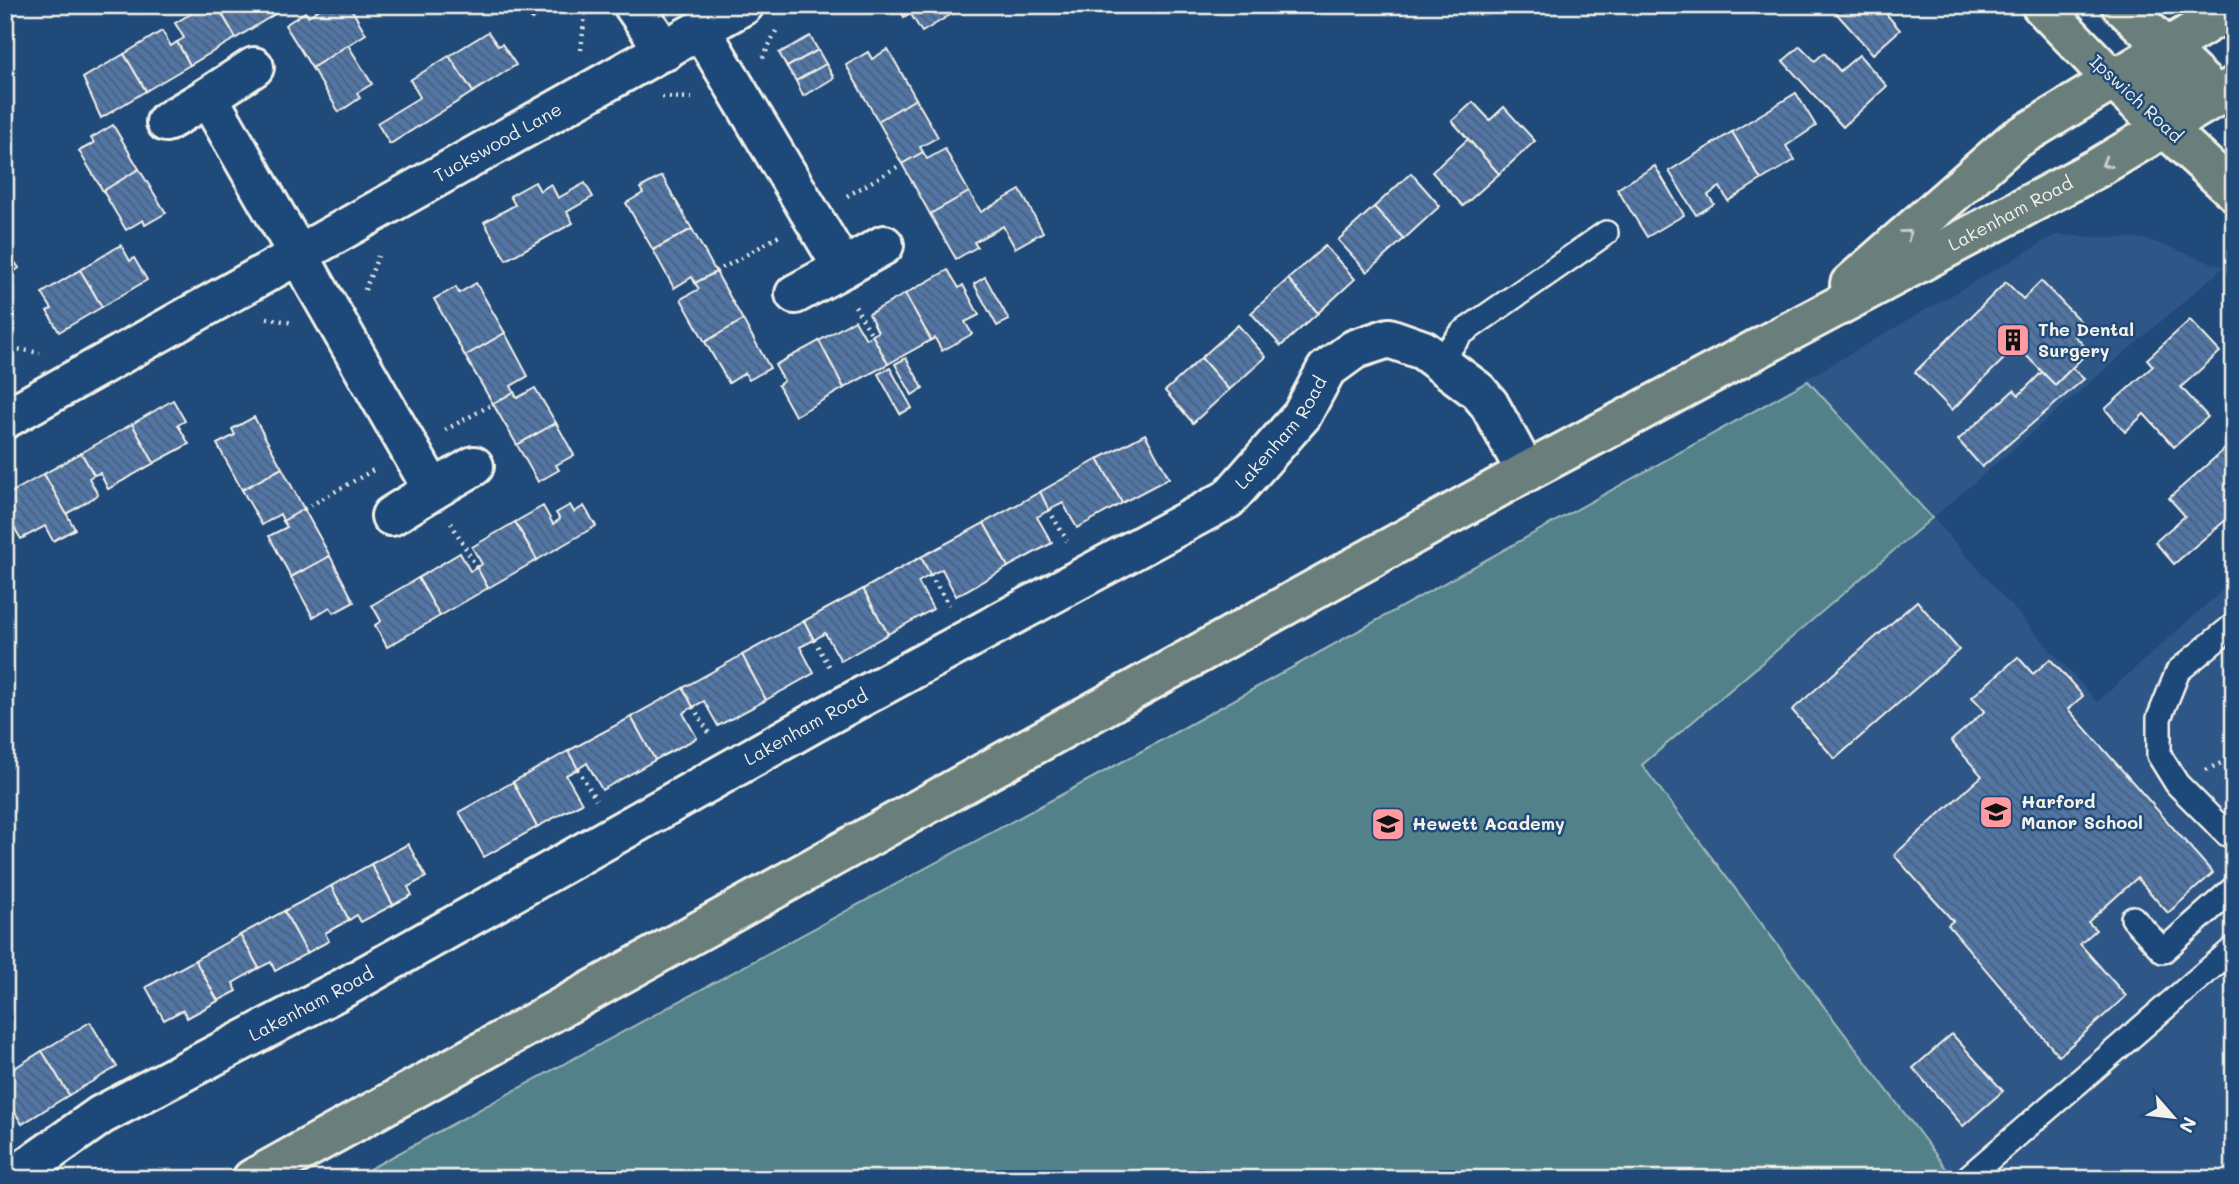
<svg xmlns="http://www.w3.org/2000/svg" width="2239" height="1184" font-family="Mali,sans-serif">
  <defs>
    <pattern id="building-back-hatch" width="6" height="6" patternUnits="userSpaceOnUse" patternTransform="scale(1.75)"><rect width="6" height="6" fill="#5175a5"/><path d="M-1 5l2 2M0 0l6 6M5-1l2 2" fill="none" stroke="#4d5e76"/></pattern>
  </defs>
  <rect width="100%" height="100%" fill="#1f4a7a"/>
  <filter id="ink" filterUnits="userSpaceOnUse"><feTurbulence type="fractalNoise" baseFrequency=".0143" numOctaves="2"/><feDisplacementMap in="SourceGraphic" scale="14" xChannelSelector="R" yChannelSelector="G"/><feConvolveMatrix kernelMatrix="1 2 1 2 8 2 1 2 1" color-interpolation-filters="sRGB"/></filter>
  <g filter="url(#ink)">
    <path fill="#2e5787" d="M2055 235 2146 239 2224 267 1933 518 2097 702 2234 580V1179H351L1521 544Z"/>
    <path fill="#52818a" stroke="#a3b9b9" stroke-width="2" d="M1808 381 1932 518 1642 765 1954 1179H351L1131 757Z"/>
    <g fill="url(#building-back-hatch)" stroke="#f4f1e8" stroke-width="2">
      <path d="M206 5H217L236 38 190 65 177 42 184 38 175 23Z"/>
      <path d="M217 5H277L280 11 236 38Z"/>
      <path d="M326 5H349L366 34 312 68 285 25 305 12 308 16Z"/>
      <path d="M521 5H552L532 20Z"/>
      <path d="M898 5H965V6L922 32 910 13 904 17Z"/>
      <path d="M1844 5H1899L1887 15 1900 30 1873 54 1836 13Z"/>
      <path d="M162 31 171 46 177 42 190 65 146 91 124 54Z"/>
      <path d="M488 32 498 46 502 44 516 65 473 92 449 56Z"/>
      <path d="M810 36 818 50 787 67 779 53Z"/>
      <path d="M348 45 372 84 357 93 360 98 339 112 312 68Z"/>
      <path d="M1800 46 1815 61 1824 53 1840 71 1859 55 1887 86 1843 127 1783 61Z"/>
      <path d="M888 49 916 99 878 121 846 65 868 52 872 59Z"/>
      <path d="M818 50 826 64 796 81 787 67Z"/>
      <path d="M124 54 146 91 101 118 83 78Z"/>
      <path d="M449 56 473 92 390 144 377 123 420 97 410 80Z"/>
      <path d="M826 64 834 78 803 96 796 81Z"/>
      <path d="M1796 93 1816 126 1786 146 1795 160 1761 180 1732 132Z"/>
      <path d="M916 99 938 137 920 147 923 152 902 164 878 121Z"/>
      <path d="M1473 102 1490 120 1504 107 1535 141 1499 174 1452 121Z"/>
      <path d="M113 125 139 169 103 191 79 151 94 143 91 138Z"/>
      <path d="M1732 132 1761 180 1728 201 1720 187 1708 195 1714 204 1696 215 1669 171Z"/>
      <path d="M1468 139 1499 174 1463 206 1432 172Z"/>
      <path d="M945 149 969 192 930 214 902 164 923 152 927 159Z"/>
      <path d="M1655 166 1684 215 1647 237 1617 189Z"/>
      <path d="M139 169 166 213 145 225 143 220 126 230 103 191Z"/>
      <path d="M1411 173 1440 206 1404 239 1374 207Z"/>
      <path d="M662 176 692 229 653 250 626 203 643 193 640 188Z"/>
      <path d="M535 182 540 191 551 184 558 198 585 183 593 197 567 212 573 223 506 260 484 222 515 205 510 196Z"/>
      <path d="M1020 190 1043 232 1015 248 1003 226 974 242 977 247 956 259 930 214 969 192 981 212Z"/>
      <path d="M1374 207 1404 239 1367 272 1338 240Z"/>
      <path d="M692 229 716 272 695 283 692 277 674 288 653 250Z"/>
      <path d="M121 245 130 261 134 258 147 280 102 307 80 270Z"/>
      <path d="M1325 246 1355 279 1318 313 1288 279Z"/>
      <path d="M5 248 19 268 5 278Z"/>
      <path d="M80 270 102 307 59 332 47 311 52 309 42 293Z"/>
      <path d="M948 270 959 288 963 285 979 315 965 322 972 334 942 351 935 338 931 340 905 294Z"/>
      <path d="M716 272 743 320 705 342 681 299 699 289 695 283Z"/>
      <path d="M985 277 1009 320 997 326 974 284Z"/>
      <path d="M1288 279 1318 313 1281 346 1251 313Z"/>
      <path d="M2041 281 2084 325 2074 335 2089 351 2055 385 2017 346 1952 410 1915 372 2006 282 2023 299Z"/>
      <path d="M476 283 505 333 465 356 434 299 456 287 459 293Z"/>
      <path d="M905 294 931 340 888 364 872 335 878 332 869 314Z"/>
      <path d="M743 320 770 368 749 380 745 373 729 383 705 342Z"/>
      <path d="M855 320 866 339 872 335 888 364 844 388 819 341Z"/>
      <path d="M2190 320 2220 352 2181 387 2208 417 2174 447 2144 414 2125 432 2105 409 2153 366 2147 359Z"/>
      <path d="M1238 325 1266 357 1229 390 1201 358Z"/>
      <path d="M505 333 528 376 511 386 514 392 493 404 465 356Z"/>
      <path d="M819 341 844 388 795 416 778 385 784 381 775 365Z"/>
      <path d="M906 358 923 388 912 395 895 364Z"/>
      <path d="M1201 358 1229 390 1193 423 1165 391Z"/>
      <path d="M890 368 912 408 900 414 878 374Z"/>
      <path d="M2072 368 2084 379 1982 467 1958 440 2014 390 2019 395 2042 372 2055 385Z"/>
      <path d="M535 388 556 423 517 445 493 404 514 392 517 398Z"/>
      <path d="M173 400 185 421 178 425 189 444 154 463 132 424Z"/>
      <path d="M254 417 282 468 242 490 217 444 235 435 232 429Z"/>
      <path d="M556 423 574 455 556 465 559 470 538 482 517 445Z"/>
      <path d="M132 424 154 463 108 489 100 473 94 475 81 453Z"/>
      <path d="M1145 434 1169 478 1122 503 1098 459Z"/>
      <path d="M2234 441V513L2174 564 2155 542 2185 516 2169 498Z"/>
      <path d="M81 453 94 475 89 478 98 495 66 514 44 474Z"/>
      <path d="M1098 459 1122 503 1077 528 1063 503 1049 510 1040 492Z"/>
      <path d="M282 468 304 509 283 521 280 514 262 525 242 490Z"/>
      <path d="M44 474 75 529 53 541 45 526 21 539 11 522 5 524V496Z"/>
      <path d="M1040 492 1049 510 1037 517 1052 543 1008 567 984 523Z"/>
      <path d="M570 505 574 512 584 506 596 526 537 560 515 522 543 506 553 524 560 519 556 513Z"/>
      <path d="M304 509 330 556 291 577 269 536 287 527 283 521Z"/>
      <path d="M515 522 537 560 488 588 477 568 482 564 472 547Z"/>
      <path d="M984 523 1008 567 956 596 942 569 930 575 921 557Z"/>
      <path d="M460 553 470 571 477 568 488 588 440 616 418 578Z"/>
      <path d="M330 556 354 602 334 613 330 607 313 617 291 577Z"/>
      <path d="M921 557 930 575 918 582 933 609 888 634 863 589Z"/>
      <path d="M418 578 440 616 387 647 375 625 381 621 372 605Z"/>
      <path d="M863 589 888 634 841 661 825 633 814 640 804 621Z"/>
      <path d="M1917 601 1959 650 1835 759 1792 710Z"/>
      <path d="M804 621 814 640 800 647 814 673 766 700 742 655Z"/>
      <path d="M742 655 766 700 718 726 704 701 693 707 683 688Z"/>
      <path d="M2018 657 2033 674 2050 659 2083 696 2068 709 2213 873 2168 913 2137 878 2088 922 2096 930 2080 944 2126 996 2059 1056 1948 925 1953 921 1894 855 1982 776 1951 741 1985 711 1972 697Z"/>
      <path d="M683 688 693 707 683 713 697 738 655 760 631 717Z"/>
      <path d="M631 717 655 760 602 790 587 763 578 769 568 751Z"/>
      <path d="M568 751 578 769 566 775 582 803 537 827 513 782Z"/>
      <path d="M513 782 537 827 484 857 459 812Z"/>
      <path d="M408 844 426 877 408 887 412 895 393 905 371 864Z"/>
      <path d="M371 864 393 905 361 922 357 915 349 920 331 886Z"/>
      <path d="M331 886 349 920 325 933 329 941 307 953 284 911Z"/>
      <path d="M284 911 307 953 275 971 271 962 259 968 240 935Z"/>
      <path d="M240 935 259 968 233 983 237 991 218 1001 195 960Z"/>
      <path d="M195 960 218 1001 187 1018 183 1010 164 1020 146 987Z"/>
      <path d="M90 1022 117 1067 69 1095 42 1051Z"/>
      <path d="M1952 1034 2003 1091 1963 1126 1913 1068Z"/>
      <path d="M42 1051 69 1095 22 1124 5 1096V1074Z"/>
    </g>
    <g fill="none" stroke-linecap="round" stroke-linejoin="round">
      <g stroke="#f4f1e8" stroke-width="28">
        <g id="service">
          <path d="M1438 362 1462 333 1606 233"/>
          <path d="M2234 625 2178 671 2159 718V755L2177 784 2227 834 2234 837"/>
          <path d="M2133 918 2163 951 2234 888"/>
          <path d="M1966 1179 2234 948"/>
        </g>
      </g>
      <g stroke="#f4f1e8" stroke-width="44">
        <g id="minor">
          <path d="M633 5 665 51"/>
          <path d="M701 30 843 268 795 294"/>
          <path d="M208 97 254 67"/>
          <path d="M166 122 208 97 433 490 391 516"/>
          <path d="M843 268 884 245"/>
          <path id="s1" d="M5 419 744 5"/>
          <path d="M433 490 474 466"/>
          <path id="s2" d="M11 1179 101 1115 345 987 815 722 1228 499 1302 415 1326 370 1355 349 1389 338 1423 350 1478 391 1489 404 1526 472"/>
        </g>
      </g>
      <g stroke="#f4f1e8" stroke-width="44">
        <path id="primary" d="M2113 80 2234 191"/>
      </g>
      <g stroke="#f4f1e8" stroke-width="44">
        <g id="trunk">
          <path d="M2041 5 2113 80"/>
          <path d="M2121 5 2216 95"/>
          <path d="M2113 80 2216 95"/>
          <path d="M1850 284 2013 141 2234 7"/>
          <path id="s3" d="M252 1179 1526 472 2099 167 2234 86"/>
        </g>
      </g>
      <g stroke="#f4f1e8" stroke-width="4.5" stroke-dasharray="2 5" stroke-linecap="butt">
        <path d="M581 50 586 5"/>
        <path d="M763 58 776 31"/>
        <path d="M662 97 696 98"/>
        <path d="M847 196 902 164"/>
        <path d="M716 272 779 236"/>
        <path d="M365 290 378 256"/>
        <path d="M855 306 872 335"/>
        <path d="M267 318 293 323"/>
        <path d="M5 347 40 353"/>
        <path d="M445 430 493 404"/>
        <path d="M304 509 377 468"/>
        <path d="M1049 510 1067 541"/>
        <path d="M451 523 477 568"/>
        <path d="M930 575 949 605"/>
        <path d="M814 640 831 669"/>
        <path d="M693 707 711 736"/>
        <path d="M578 769 596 800"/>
        <path d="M2206 770 2234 757"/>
      </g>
      <use href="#service" stroke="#1f4a7a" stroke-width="23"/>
      <use href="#minor" stroke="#1f4a7a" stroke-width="38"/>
      <use href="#primary" stroke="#6b7f7c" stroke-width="38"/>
      <use href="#trunk" stroke="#6b7f7c" stroke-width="38"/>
    </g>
    <defs><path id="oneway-chevron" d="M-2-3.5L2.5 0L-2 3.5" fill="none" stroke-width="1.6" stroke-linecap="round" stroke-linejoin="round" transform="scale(1.75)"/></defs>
    <g stroke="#cbcfc8">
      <use href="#oneway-chevron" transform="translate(2106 163) rotate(149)"/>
      <use href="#oneway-chevron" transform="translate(1907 234) rotate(-41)"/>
    </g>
  </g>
  <defs>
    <g id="building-square" transform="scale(1.75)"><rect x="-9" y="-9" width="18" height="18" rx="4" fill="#ff9aa2" stroke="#1f4a7a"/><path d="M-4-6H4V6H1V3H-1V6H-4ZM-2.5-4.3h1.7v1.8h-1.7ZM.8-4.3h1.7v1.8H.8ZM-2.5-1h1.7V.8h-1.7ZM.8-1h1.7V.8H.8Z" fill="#111"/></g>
    <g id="school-square" transform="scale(1.75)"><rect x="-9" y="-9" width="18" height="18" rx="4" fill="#ff9aa2" stroke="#1f4a7a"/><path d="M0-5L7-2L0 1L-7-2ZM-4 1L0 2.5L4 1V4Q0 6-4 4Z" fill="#111"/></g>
  </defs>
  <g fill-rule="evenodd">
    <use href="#building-square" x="2013" y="340"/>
    <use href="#school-square" x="1996" y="812"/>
    <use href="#school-square" x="1388" y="824"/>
  </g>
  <g text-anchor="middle" stroke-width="5" stroke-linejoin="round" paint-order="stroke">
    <g font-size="18" fill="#f4f1e8" stroke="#1f4a7a">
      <text transform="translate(2136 99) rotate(43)" y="6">Ipswich Road</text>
      <text dy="6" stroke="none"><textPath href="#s1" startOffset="565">Tuckswood Lane</textPath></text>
      <text dy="6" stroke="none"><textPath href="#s3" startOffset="2006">Lakenham Road</textPath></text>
      <text dy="6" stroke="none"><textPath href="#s2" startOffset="1480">Lakenham Road</textPath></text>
      <text dy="6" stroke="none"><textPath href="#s2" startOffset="915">Lakenham Road</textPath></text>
      <text dy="6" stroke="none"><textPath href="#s2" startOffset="348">Lakenham Road</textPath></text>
    </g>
    <g font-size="18" font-weight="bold" fill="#f4f1e8" stroke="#1f4a7a" text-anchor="start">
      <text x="2038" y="336">The Dental<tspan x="2038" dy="21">Surgery</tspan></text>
      <text x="2021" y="808">Harford<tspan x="2021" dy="21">Manor School</tspan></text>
      <text x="1412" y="830">Hewett Academy</text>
    </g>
  </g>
  <rect width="2239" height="1184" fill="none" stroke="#1f4a7a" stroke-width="28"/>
  <rect x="14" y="14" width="2211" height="1156" fill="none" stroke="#f4f1e8" stroke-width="2.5" filter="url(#ink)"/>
  <g transform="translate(2173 1117) rotate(118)" stroke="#1f4a7a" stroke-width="5" paint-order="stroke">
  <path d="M0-5L12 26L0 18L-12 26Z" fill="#f4f1e8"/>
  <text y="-10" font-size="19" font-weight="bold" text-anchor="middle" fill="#f4f1e8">N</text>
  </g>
</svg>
